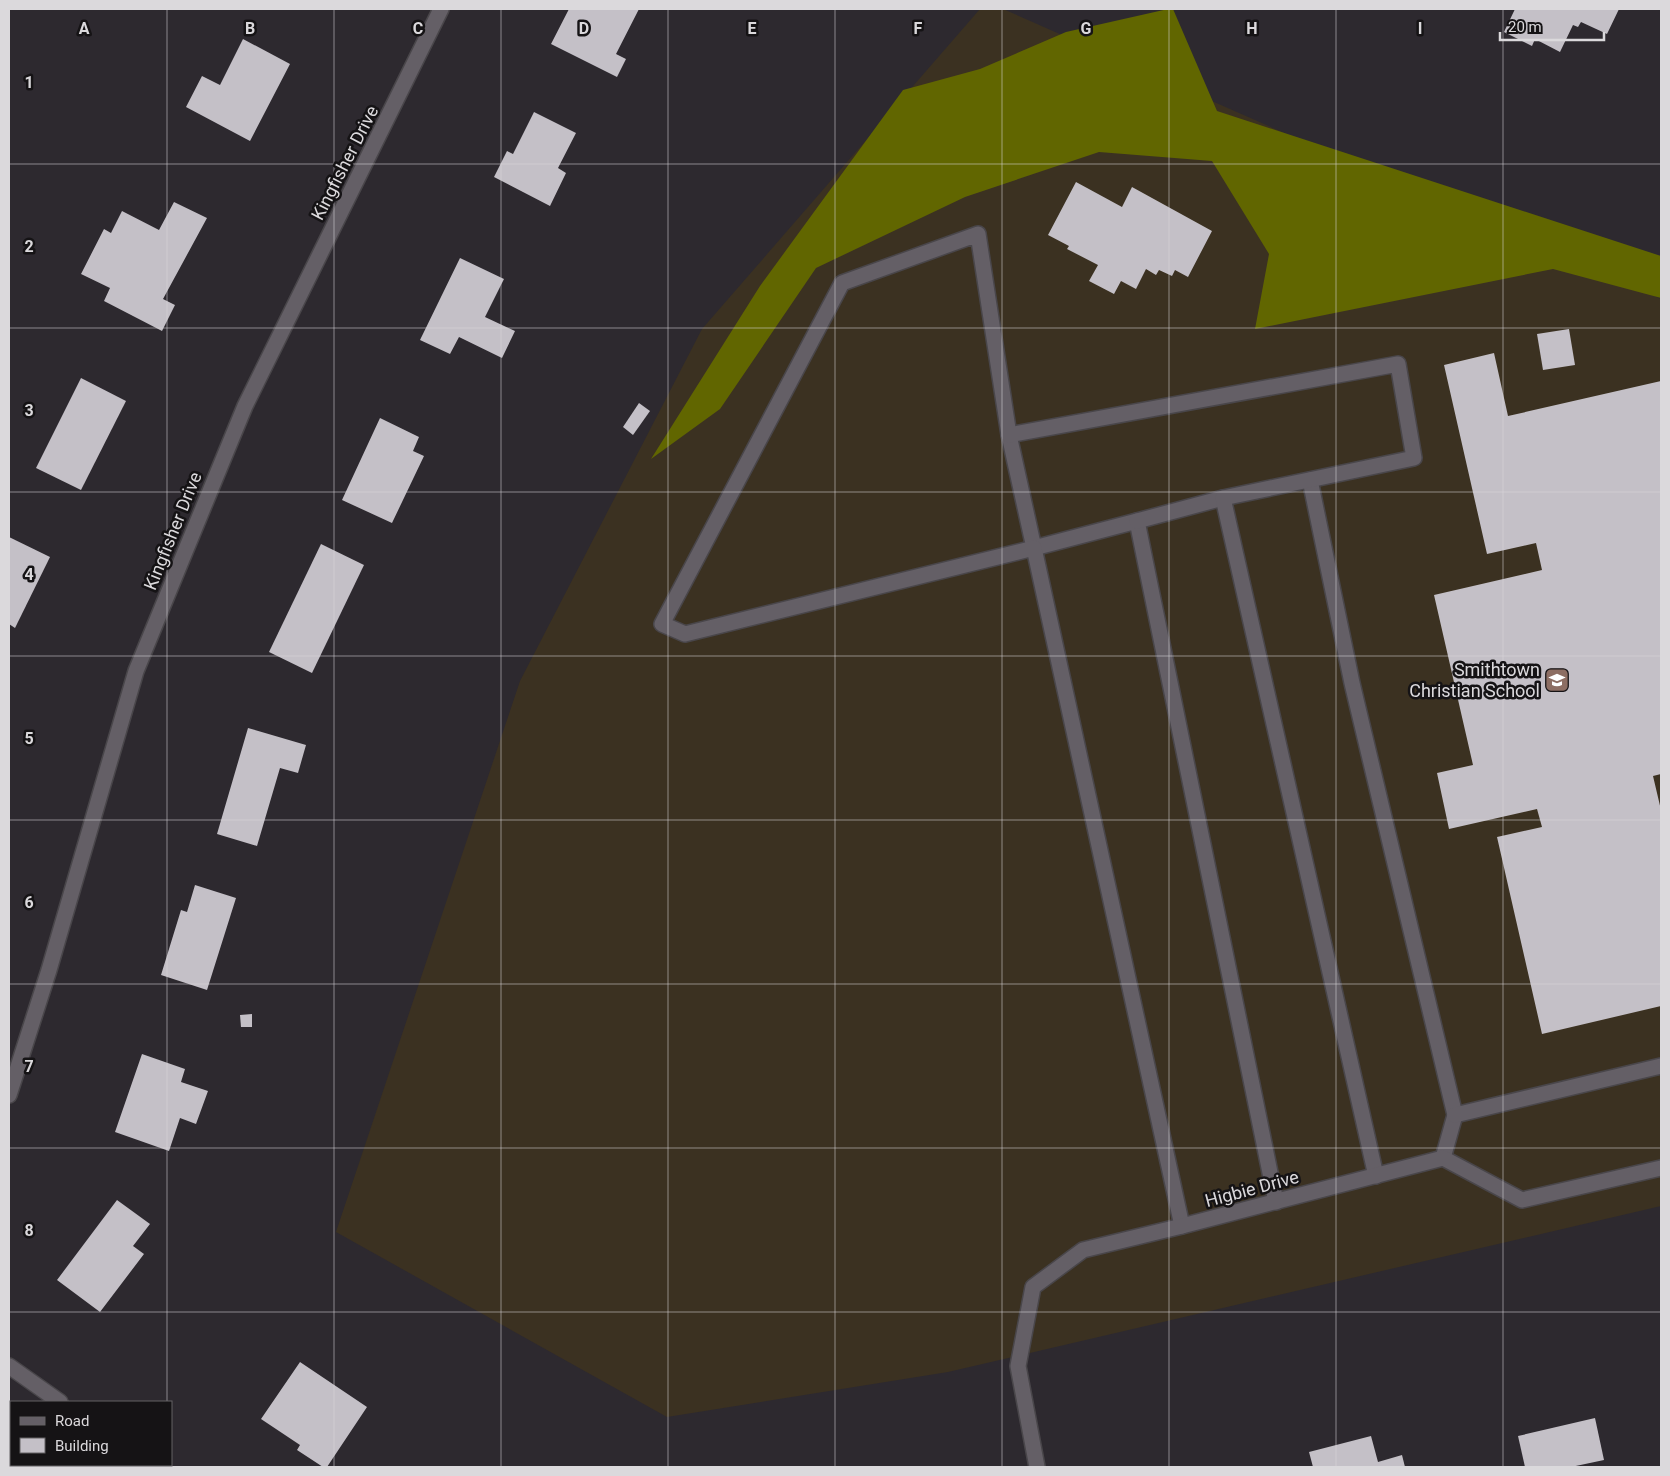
<svg xmlns="http://www.w3.org/2000/svg" width="1670" height="1476" font-family="Roboto,sans-serif">
  <rect width="100%" height="100%" fill="#2d292f"/>
  <path fill="#3b3121" d="M980 9H1003L1661 299V1206L948 1372 667 1417 336 1232 520 681 702 329Z"/>
  <path fill="#616600" d="M1168 9H1173L1217 111 1661 256V298L1553 269 1255 329 1269 254 1212 161 1099 152 965 197 816 268 720 409 651 459 760 286 903 90 980 69 1066 32Z"/>
  <g fill="#c4c0c7">
    <path d="M569 9H639L616 54 626 59 617 77 551 44Z"/>
    <path d="M1515 9H1619L1607 34 1581 22 1578 27 1573 25 1560 52 1535 39 1532 46 1504 32Z"/>
    <path d="M243 39 290 64 250 141 186 107 202 76 220 85Z"/>
    <path d="M534 112 576 133 558 168 566 173 550 206 494 177 507 151 513 154Z"/>
    <path d="M1076 182 1122 207 1132 187 1212 231 1188 277 1175 270 1172 276 1159 270 1156 275 1146 269 1136 289 1121 281 1114 294 1089 281 1098 265 1067 249 1069 246 1048 235Z"/>
    <path d="M174 202 207 218 163 299 175 305 162 331 104 301 110 288 81 274 104 229 111 233 122 211 159 230Z"/>
    <path d="M460 258 504 279 485 317 515 331 502 358 459 337 450 354 420 340Z"/>
    <path d="M1569 329 1575 365 1543 370 1537 334Z"/>
    <path d="M1494 353 1508 416 1661 381V774L1653 776 1661 810V1006L1542 1034 1497 837 1542 827 1537 809 1449 829 1437 773 1473 765 1434 595 1542 570 1536 543 1487 554 1444 365Z"/>
    <path d="M81 378 126 401 81 490 36 468Z"/>
    <path d="M639 403 650 411 633 435 623 427Z"/>
    <path d="M380 418 419 437 413 451 424 456 392 523 342 500Z"/>
    <path d="M9 537 50 557 15 628 9 624Z"/>
    <path d="M321 544 364 565 312 673 269 652Z"/>
    <path d="M248 728 306 745 298 773 280 768 257 846 217 834Z"/>
    <path d="M195 885 236 898 207 990 161 975 181 910 187 912Z"/>
    <path d="M252 1014V1027H241L240 1015Z"/>
    <path d="M142 1054 185 1069 181 1082 208 1091 196 1124 180 1118 169 1151 115 1132Z"/>
    <path d="M117 1200 150 1224 133 1246 144 1254 100 1312 57 1280Z"/>
    <path d="M300 1362 367 1407 327 1467H323L297 1450 300 1445 261 1419Z"/>
    <path d="M1595 1418 1604 1460 1571 1467H1525L1518 1436Z"/>
    <path d="M1371 1436 1378 1462 1402 1455 1405 1467H1313L1309 1452Z"/>
  </g>
  <g fill="none" stroke-linecap="round" stroke-linejoin="round">
    <g stroke="#49464a" stroke-width="18">
      <g id="minor">
        <path d="M1009 435 1034 548 1137 521 1276 1202"/>
        <path d="M1310 480 1352 683 1455 1115 1443 1158"/>
        <path d="M1137 521 1223 498"/>
        <path d="M9 1095 49 970 136 671 245 406 441 9"/>
        <path d="M1455 1115 1661 1066"/>
        <path d="M1182 1226 1034 548 685 634 662 624 842 283 978 234 1009 435 1398 364 1414 458 1223 498 1376 1176"/>
        <path d="M9 1366 60 1402"/>
        <path d="M150 1465 154 1467"/>
        <path d="M1037 1467 1018 1366 1033 1287 1083 1250 1182 1226 1443 1158 1522 1200 1661 1168"/>
      </g>
    </g>
    <use href="#minor" stroke="#645f66" stroke-width="15"/>
  </g>
  <path fill="none" stroke="#dbd9dc" stroke-width="1" stroke-opacity="0.55" d="M167 9V1402M334 9V1467M501 9V1467M668 9V1467M835 9V1467M1002 9V1467M1169 9V1467M1336 9V1467M1503 9V1467M9 164H1661M9 328H1661M9 492H1661M9 656H1661M9 820H1661M9 984H1661M9 1148H1661M9 1312H1661M167 1465V1467"/>
  <defs>
    <g id="school-square" transform="scale(1.25)"><rect x="-9" y="-9" width="18" height="18" rx="4" fill="#8d6e63" stroke="#151315"/><path d="M0-5L7-2L0 1L-7-2ZM-4 1L0 2.5L4 1V4Q0 6-4 4Z" fill="#fff"/></g>
  </defs>
  <g fill-rule="evenodd">
    <use href="#school-square" x="1557" y="680"/>
  </g>
  <g text-anchor="middle" stroke-width="5" stroke-linejoin="round" paint-order="stroke">
    <g font-size="18" fill="#dbd9dc" stroke="#151315">
      <text transform="translate(345 163) rotate(-63)" y="6">Kingfisher Drive</text>
      <text transform="translate(173 531) rotate(-68)" y="6">Kingfisher Drive</text>
      <text transform="translate(1252 1189) rotate(-15)" y="6">Higbie Drive</text>
    </g>
    <g font-size="18" fill="#dbd9dc" stroke="#151315" text-anchor="end">
      <text x="1540" y="676">Smithtown<tspan x="1540" dy="21">Christian School</tspan></text>
    </g>
  </g>
  <g font-size="16" text-anchor="middle" font-weight="bold" fill="#dbd9dc" stroke="#151315" stroke-width="5" stroke-linejoin="round" paint-order="stroke">
    <text x="84" y="34">A</text>
    <text x="250" y="34">B</text>
    <text x="418" y="34">C</text>
    <text x="584" y="34">D</text>
    <text x="752" y="34">E</text>
    <text x="918" y="34">F</text>
    <text x="1086" y="34">G</text>
    <text x="1252" y="34">H</text>
    <text x="1420" y="34">I</text>
    <text x="29" y="88">1</text>
    <text x="29" y="252">2</text>
    <text x="29" y="416">3</text>
    <text x="29" y="580">4</text>
    <text x="29" y="744">5</text>
    <text x="29" y="908">6</text>
    <text x="29" y="1072">7</text>
    <text x="29" y="1236">8</text>
  </g>
  <rect width="1670" height="1476" fill="none" stroke="#dbd9dc" stroke-width="20"/>
  <rect x="10" y="1401" width="162" height="65" fill="#151315" stroke="#646265"/>
  <rect x="20" y="1417" width="25" height="8" fill="#645f66" stroke="#646265"/>
  <text x="55" y="1426" font-size="15" fill="#dbd9dc">Road</text>
  <rect x="20" y="1438" width="25" height="15" fill="#c4c0c7" stroke="#646265"/>
  <text x="55" y="1451" font-size="15" fill="#dbd9dc">Building</text>
  <path d="M1500 32v8h104v-8" fill="none" stroke="#dbd9dc" stroke-width="2.5"/>
  <text x="1508" y="32" font-size="15" fill="#dbd9dc" stroke="#151315" stroke-width="4" paint-order="stroke">20 m</text>
</svg>
